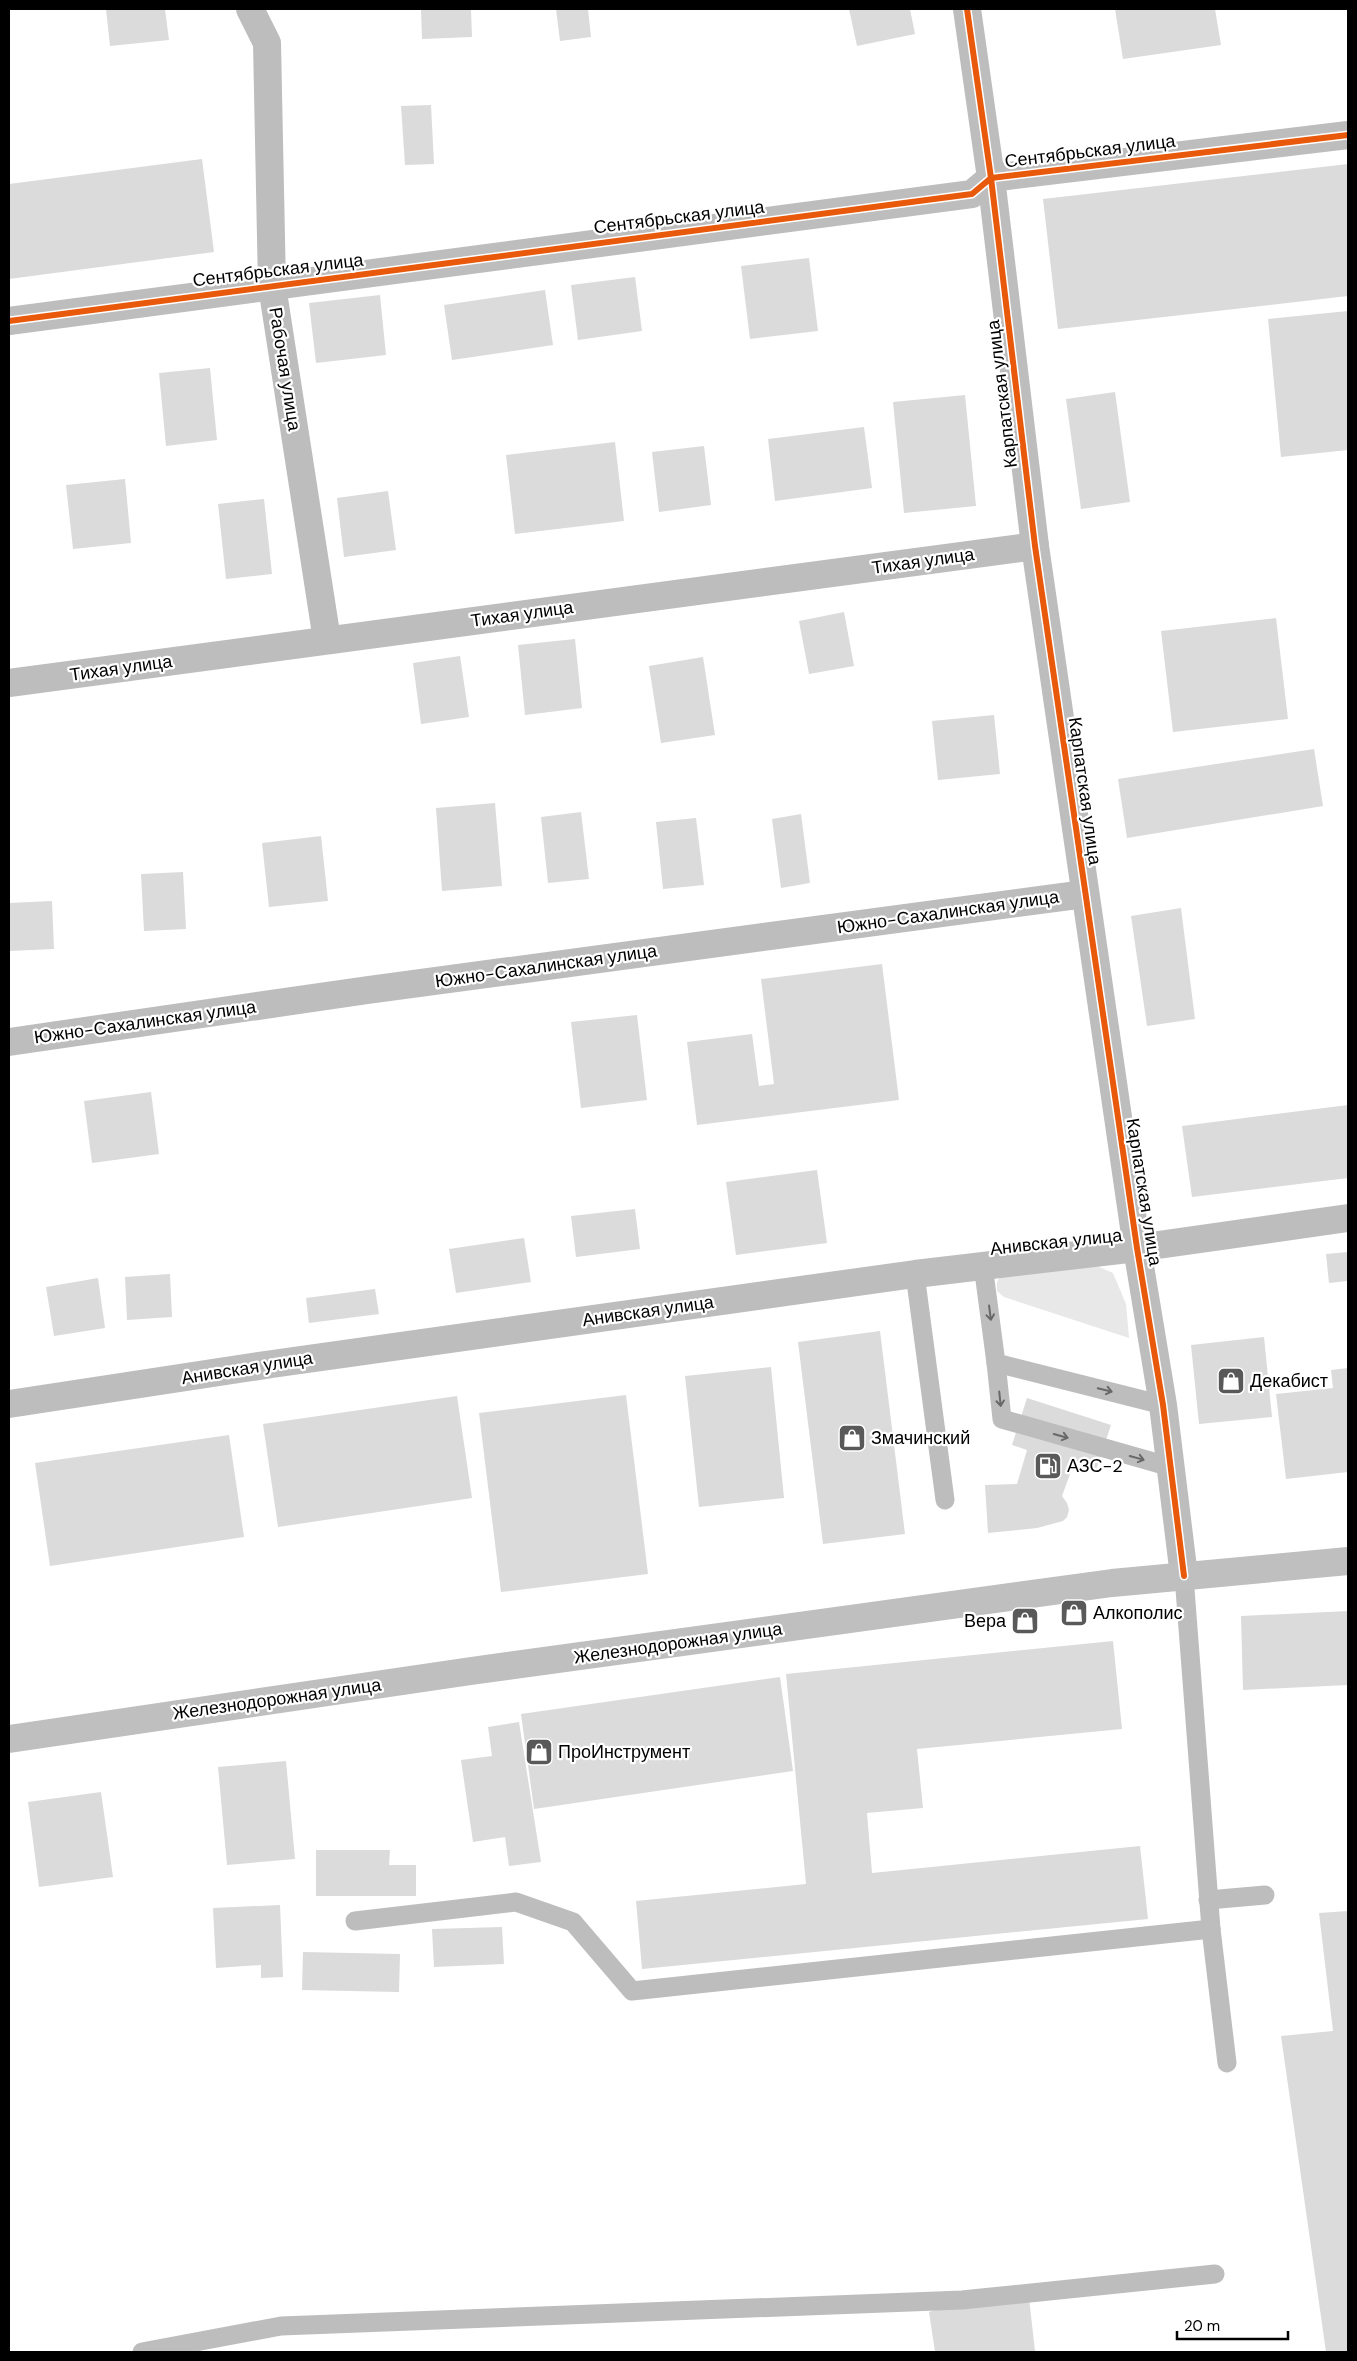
<svg xmlns="http://www.w3.org/2000/svg" width="1357" height="2361" font-family="'DM Sans',sans-serif">
  <rect width="100%" height="100%" fill="#fff"/>
  <path fill="#e8e8e8" d="M1090 1263 1113 1273 1126 1304 1129 1338 1004 1297 997 1291V1282L1001 1275Z"/>
  <g fill="#dbdbdb">
    <path d="M106 9H165L169 40 110 46Z"/>
    <path d="M421 9H471L472 37 422 39Z"/>
    <path d="M556 9H588L591 37 560 41Z"/>
    <path d="M849 9H910L915 34 857 46Z"/>
    <path d="M1115 9H1215L1221 45 1123 59Z"/>
    <path d="M431 105 434 164 405 165 401 106Z"/>
    <path d="M202 159 214 252 9 279V184Z"/>
    <path d="M1348 164V296L1058 329 1043 199Z"/>
    <path d="M809 258 818 331 750 339 741 266Z"/>
    <path d="M635 277 642 331 578 340 571 285Z"/>
    <path d="M545 290 553 345 452 360 444 305Z"/>
    <path d="M380 295 386 355 316 363 309 303Z"/>
    <path d="M1348 311V450L1281 457 1268 319Z"/>
    <path d="M210 368 217 440 166 446 159 373Z"/>
    <path d="M1115 392 1130 502 1081 509 1066 399Z"/>
    <path d="M965 395 976 506 904 513 893 402Z"/>
    <path d="M864 427 872 488 775 501 768 439Z"/>
    <path d="M615 442 624 521 515 534 506 455Z"/>
    <path d="M704 446 711 505 659 512 652 452Z"/>
    <path d="M125 479 131 543 73 549 66 485Z"/>
    <path d="M388 491 396 550 344 557 337 498Z"/>
    <path d="M264 499 272 574 226 579 218 504Z"/>
    <path d="M844 612 854 666 809 674 799 621Z"/>
    <path d="M1276 618 1288 719 1173 732 1161 631Z"/>
    <path d="M575 639 582 708 525 715 518 645Z"/>
    <path d="M460 656 469 717 421 724 413 663Z"/>
    <path d="M703 657 715 735 661 743 649 666Z"/>
    <path d="M994 715 1000 774 938 780 932 721Z"/>
    <path d="M1314 749 1323 806 1127 838 1118 779Z"/>
    <path d="M495 803 502 886 442 891 436 808Z"/>
    <path d="M581 812 589 879 548 883 541 817Z"/>
    <path d="M801 814 810 883 781 888 772 819Z"/>
    <path d="M696 818 704 885 663 889 656 822Z"/>
    <path d="M321 836 328 901 269 907 262 843Z"/>
    <path d="M183 872 186 929 144 931 141 874Z"/>
    <path d="M52 901 54 949 9 951V903Z"/>
    <path d="M1181 908 1195 1019 1147 1026 1131 916Z"/>
    <path d="M882 964 899 1100 697 1125 687 1042 752 1034 759 1086 774 1084 761 979Z"/>
    <path d="M637 1015 647 1100 581 1108 571 1022Z"/>
    <path d="M151 1092 159 1154 92 1163 84 1101Z"/>
    <path d="M1348 1105V1178L1192 1197 1182 1126Z"/>
    <path d="M817 1170 827 1243 736 1255 726 1182Z"/>
    <path d="M635 1209 640 1249 576 1257 571 1216Z"/>
    <path d="M524 1238 531 1282 456 1293 449 1249Z"/>
    <path d="M1348 1252V1281L1329 1283 1326 1254Z"/>
    <path d="M170 1274 172 1317 127 1320 125 1277Z"/>
    <path d="M98 1278 105 1328 54 1336 46 1287Z"/>
    <path d="M375 1289 379 1314 309 1323 306 1298Z"/>
    <path d="M880 1331 905 1534 823 1544 798 1342Z"/>
    <path d="M1264 1337 1272 1417 1199 1424 1191 1345Z"/>
    <path d="M771 1367 784 1498 699 1507 685 1376Z"/>
    <path d="M1348 1368V1472L1286 1479 1276 1394 1333 1388 1331 1370Z"/>
    <path d="M626 1395 648 1574 501 1592 479 1413Z"/>
    <path d="M457 1396 472 1498 278 1527 263 1424Z"/>
    <path d="M1027 1398 1111 1425 1096 1470 1074 1463 1062 1496 1067 1503 1069 1510 1067 1517 1063 1521 1037 1528 988 1533 985 1485 1017 1484 1027 1450 1012 1445Z"/>
    <path d="M229 1435 244 1537 50 1566 35 1463Z"/>
    <path d="M1348 1611V1685L1243 1690 1241 1616Z"/>
    <path d="M1113 1641 1122 1729 917 1749 923 1808 867 1813 872 1873 1140 1846 1148 1919 642 1969 636 1901 806 1884 786 1674Z"/>
    <path d="M780 1677 793 1771 534 1809 521 1714Z"/>
    <path d="M519 1722 541 1862 509 1866 505 1837 473 1842 461 1760 492 1756 488 1727Z"/>
    <path d="M286 1761 295 1859 227 1865 218 1767Z"/>
    <path d="M101 1792 113 1877 39 1887 28 1802Z"/>
    <path d="M316 1850H390L389 1865H416V1896H316Z"/>
    <path d="M280 1905 283 1977 261 1978V1965L216 1968 213 1908Z"/>
    <path d="M1348 1911V2352H1326L1281 2036 1333 2031 1319 1913Z"/>
    <path d="M502 1927 504 1964 434 1967 432 1929Z"/>
    <path d="M303 1952 400 1954 399 1992 302 1990Z"/>
    <path d="M1029 2298 1035 2351 935 2352 929 2312 962 2300Z"/>
  </g>
  <g fill="none" stroke-linecap="round" stroke-linejoin="round">
    <g stroke="#bdbdbd" stroke-width="19">
      <path d="M983 1265 996 1363 1163 1405"/>
      <path d="M915 1274 945 1500"/>
      <path d="M996 1363 1002 1419 1171 1467"/>
      <path d="M1184 1576 1211 1929 1227 2063"/>
      <path d="M1208 1900 1265 1895"/>
      <path d="M355 1921 516 1902 573 1922 632 1991 1211 1929"/>
      <path d="M142 2352 281 2326 962 2300 1215 2274"/>
    </g>
    <g stroke="#bdbdbd" stroke-width="28">
      <path d="M250 9 267 43 272 286 327 640"/>
      <path d="M967 9 991 178 1035 546 1137 1248 1163 1405 1184 1576"/>
      <path d="M9 321 972 194 991 178 1348 135"/>
      <path d="M9 683 1035 546"/>
      <path d="M9 1042 368 990 1085 894"/>
      <path d="M9 1404 272 1364 915 1274 1137 1248 1348 1218"/>
    </g>
    <path stroke="#bfbfbf" stroke-width="28" d="M9 1739 471 1671 1112 1583 1348 1561"/>
    <g stroke="#fff" stroke-width="9">
      <g id="cycleway">
        <path d="M967 9 991 178 1035 546 1137 1248 1163 1405 1184 1576"/>
        <path d="M9 321 972 194 991 178 1348 135"/>
      </g>
    </g>
    <use href="#cycleway" stroke="#e8590c" stroke-width="6"/>
  </g>
  <defs><path id="oneway-shaft" d="M-6 0H5M1.5-3L5.5 0L1.5 3" fill="none" stroke-width="1.6" stroke-linecap="round" stroke-linejoin="round" transform="scale(1.25)"/></defs>
  <g stroke="#686868">
    <use href="#oneway-shaft" transform="translate(990 1313) rotate(83)"/>
    <use href="#oneway-shaft" transform="translate(1105 1390) rotate(14)"/>
    <use href="#oneway-shaft" transform="translate(1000 1399) rotate(84)"/>
    <use href="#oneway-shaft" transform="translate(1061 1436) rotate(16)"/>
    <use href="#oneway-shaft" transform="translate(1137 1458) rotate(15)"/>
  </g>
  <defs>
    <g id="shop-square" transform="scale(1.4375)"><rect x="-9" y="-9" width="18" height="18" rx="4" fill="#595959" stroke="#fff"/><path d="M-5-2.5h2.3a2.7 3.5 0 0 1 5.4 0H5L5.5 6h-11ZM-1.5-2.5h3a1.5 2.3 0 0 0-3 0Z" fill="#fff"/></g>
    <g id="fuel-square" transform="scale(1.4375)"><rect x="-9" y="-9" width="18" height="18" rx="4" fill="#595959" stroke="#fff"/><path d="M-5.5-6h7V0h2V4h1.3V-2.5L3-4.5l.8-.8L6-3V5H2.5V1h-1V6h-7ZM-4.2-4.7v3.2H.2V-4.7Z" fill="#fff"/></g>
  </defs>
  <g fill-rule="evenodd">
    <use href="#shop-square" x="1231" y="1381"/>
    <use href="#shop-square" x="852" y="1438"/>
    <use href="#fuel-square" x="1048" y="1466"/>
    <use href="#shop-square" x="1074" y="1613"/>
    <use href="#shop-square" x="1025" y="1621"/>
    <use href="#shop-square" x="539" y="1752"/>
  </g>
  <g text-anchor="middle" stroke-width="4.5" stroke-linejoin="round" paint-order="stroke">
    <g font-size="18" fill="#000" stroke="#fff">
      <text transform="translate(1090 151) rotate(-7)" y="6">Сентябрьская улица</text>
      <text transform="translate(679 217) rotate(-7)" y="6">Сентябрьская улица</text>
      <text transform="translate(278 270) rotate(-7)" y="6">Сентябрьская улица</text>
      <text transform="translate(285 369) rotate(81)" y="6">Рабочая улица</text>
      <text transform="translate(1002 394) rotate(-97)" y="6">Карпатская улица</text>
      <text transform="translate(923 561) rotate(-8)" y="6">Тихая улица</text>
      <text transform="translate(522 614) rotate(-8)" y="6">Тихая улица</text>
      <text transform="translate(121 668) rotate(-8)" y="6">Тихая улица</text>
      <text transform="translate(1085 791) rotate(82)" y="6">Карпатская улица</text>
      <text transform="translate(948 912) rotate(-8)" y="6">Южно-Сахалинская улица</text>
      <text transform="translate(546 966) rotate(-8)" y="6">Южно-Сахалинская улица</text>
      <text transform="translate(145 1022) rotate(-8)" y="6">Южно-Сахалинская улица</text>
      <text transform="translate(1144 1192) rotate(81)" y="6">Карпатская улица</text>
      <text transform="translate(1056 1242) rotate(-6)" y="6">Анивская улица</text>
      <text transform="translate(648 1311) rotate(-8)" y="6">Анивская улица</text>
      <text transform="translate(247 1368) rotate(-9)" y="6">Анивская улица</text>
      <text transform="translate(678 1643) rotate(-8)" y="6">Железнодорожная улица</text>
      <text transform="translate(277 1699) rotate(-8)" y="6">Железнодорожная улица</text>
    </g>
    <g font-size="18" fill="#000" stroke="#fff" text-anchor="start">
      <text x="1250" y="1387">Декабист</text>
      <text x="871" y="1444">Змачинский</text>
      <text x="1067" y="1472">АЗС-2</text>
      <text x="1093" y="1619">Алкополис</text>
      <text x="1006" y="1627" text-anchor="end">Вера</text>
      <text x="558" y="1758">ПроИнструмент</text>
    </g>
  </g>
  <rect width="1357" height="2361" fill="none" stroke="#000000" stroke-width="20"/>
  <path d="M1177 2331v8h111v-8" fill="none" stroke="#000000" stroke-width="2.5"/>
  <text x="1184" y="2331" font-size="15" fill="#000000" stroke="#ffffff" stroke-width="4" paint-order="stroke">20 m</text>
</svg>
